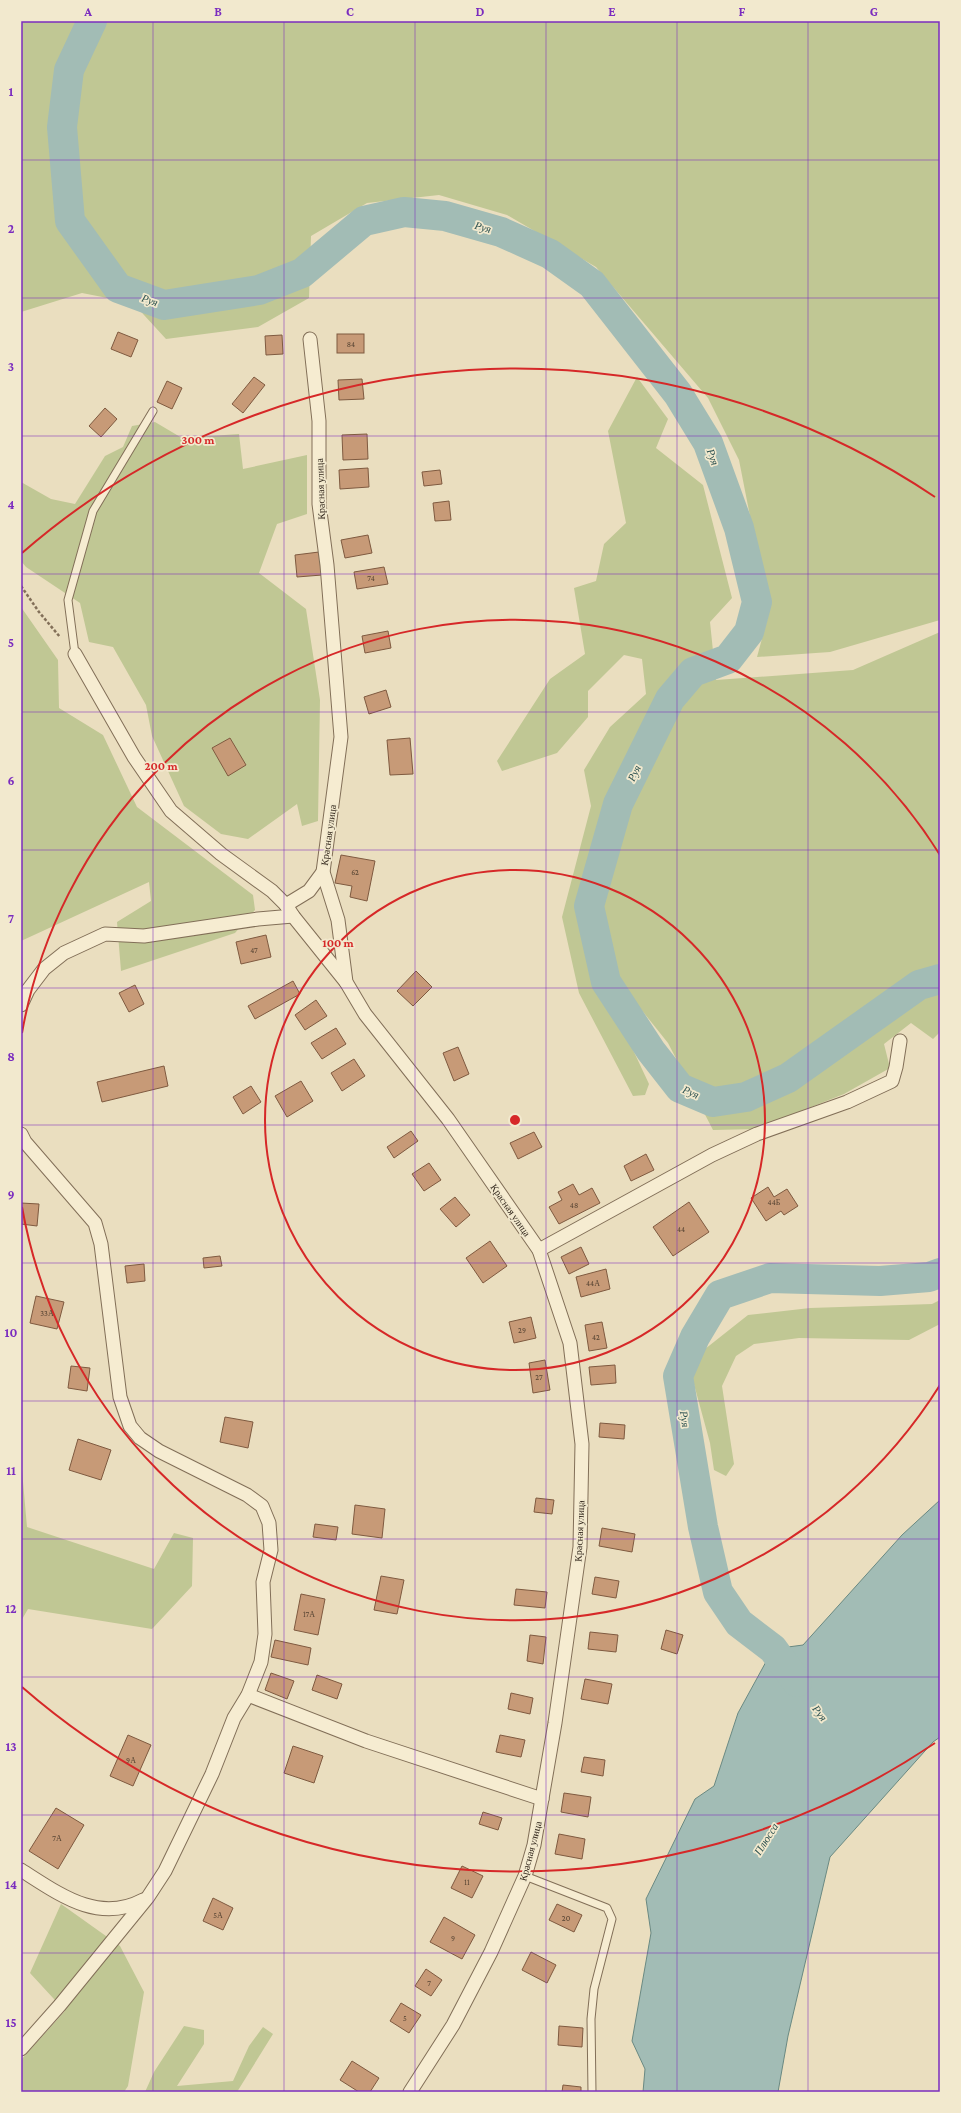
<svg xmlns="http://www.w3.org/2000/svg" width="961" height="2113" font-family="'Crimson Pro',serif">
  <rect width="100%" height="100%" fill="#eadebf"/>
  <g fill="#c0c794">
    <path d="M21 21H940V620L830 652 757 657 769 613 739 460 708 398 596 267 507 215 439 195 367 203 311 236 309 298 258 327 166 339 133 303 82 293 21 312Z"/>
    <path d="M637 377 668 419 656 448 703 485 732 598 710 622 716 680 853 670 940 632V1032L933 1039 911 1023 884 1044 890 1068 844 1094 756 1129 713 1130 668 1043 628 993 617 1006 627 1037 649 1084 645 1095 633 1096 579 993 562 917 591 806 584 770 610 727 646 694 642 659 624 655 588 691V717L557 753 502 771 497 761 550 679 585 654 574 588 596 581 604 544 626 523 608 431Z"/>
    <path d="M155 422 182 438 239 434 243 469 307 455V514L277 524 259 573 306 609 320 700 318 821 302 826 297 804 248 839 221 834 184 806 152 736 146 705 113 647 89 642 80 603 26 567 21 561V482L51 499 75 504 105 456 123 447 132 426Z"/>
    <path d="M21 607 58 660 59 708 103 735 137 807 253 895 255 910 235 933 121 971 117 922 151 901 149 882 21 941Z"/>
    <path d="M940 1300V1324L909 1340 799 1338 754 1344 736 1356 722 1386 734 1464 726 1476 714 1470 710 1443 692 1377 705 1349 748 1315 810 1308 932 1304Z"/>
    <path d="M21 1459 27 1527 154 1569 174 1533 193 1538 192 1586 152 1629 28 1609 21 1621Z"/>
    <path d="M61 1904 120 1946 144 1992 128 2086 124 2092H21V2060L65 2011 30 1973Z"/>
    <path d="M184 2026 204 2030V2044L177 2086 233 2081 249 2046 263 2027 273 2034 237 2092H145L154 2072Z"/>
  </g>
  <path fill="#a2bcb5" stroke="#6a8982" d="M940 1500V1737L933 1742 830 1857 788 2036 778 2092H643L645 2069 632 2041 651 1933 646 1899 695 1799 714 1786 738 1713 773 1649 803 1645 902 1535Z"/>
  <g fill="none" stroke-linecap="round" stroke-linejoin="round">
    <g stroke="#a2bcb5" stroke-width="30">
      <path d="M92 21 69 70 62 127 70 221 118 288 164 305 259 290 302 273 364 221 404 212 445 216 501 232 550 254 592 284 678 394 708 443 739 528 757 602 749 632 728 659 693 672 670 699 618 804 589 906 606 982 651 1051 680 1088 713 1102 746 1097 788 1078 919 985 940 979"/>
      <path d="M797 1682 773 1649 739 1623 718 1592 703 1527 678 1376 695 1337 720 1295 770 1278 880 1281 929 1277 940 1273"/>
    </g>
  </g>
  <g fill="#c79a77" stroke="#7f5a40">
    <path d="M118 332 138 340 131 357 111 349Z"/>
    <rect x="337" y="334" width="27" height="19"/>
    <path d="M282 335 283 354 266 355 265 336Z"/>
    <path d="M254 377 265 385 243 413 232 404Z"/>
    <path d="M362 379 364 399 339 400 338 380Z"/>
    <path d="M167 381 182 388 172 409 157 402Z"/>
    <path d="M105 408 117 419 101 437 89 426Z"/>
    <path d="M367 434 368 459 343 460 342 435Z"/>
    <path d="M368 468 369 487 340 489 339 470Z"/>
    <path d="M440 470 442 484 424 486 422 472Z"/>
    <path d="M449 501 451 520 435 521 433 503Z"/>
    <path d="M368 535 372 553 345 558 341 540Z"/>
    <path d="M319 552 322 575 297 577 295 555Z"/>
    <path d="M384 567 388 584 357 589 354 572Z"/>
    <path d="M388 631 391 648 365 653 362 636Z"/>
    <path d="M386 690 391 707 369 714 364 697Z"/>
    <path d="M230 738 246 765 228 776 212 748Z"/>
    <path d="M410 738 413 774 390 775 387 740Z"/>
    <path d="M341 855 375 861 367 901 350 897 352 886 335 883Z"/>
    <path d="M266 935 271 957 241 964 236 942Z"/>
    <path d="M416 971 432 987 413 1006 397 991Z"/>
    <path d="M293 981 300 994 255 1019 248 1006Z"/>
    <path d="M135 985 144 1004 129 1012 119 993Z"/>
    <path d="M316 1000 327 1016 305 1030 295 1015Z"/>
    <path d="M336 1028 346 1044 322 1059 311 1043Z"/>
    <path d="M458 1047 469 1074 454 1081 443 1053Z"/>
    <path d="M354 1059 365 1076 342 1091 331 1073Z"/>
    <path d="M164 1066 168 1086 102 1102 97 1082Z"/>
    <path d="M301 1081 313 1101 287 1117 275 1096Z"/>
    <path d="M251 1086 261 1102 243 1114 233 1097Z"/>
    <path d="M411 1131 418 1141 394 1158 387 1147Z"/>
    <path d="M534 1132 542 1147 518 1159 510 1143Z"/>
    <path d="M646 1154 654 1170 631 1181 624 1166Z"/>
    <path d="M429 1163 441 1180 424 1191 412 1174Z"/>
    <path d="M573 1184 579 1195 592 1188 600 1203 559 1224 549 1207 562 1200 558 1192Z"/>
    <path d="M768 1187 774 1197 787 1189 798 1206 784 1215 781 1211 766 1221 751 1198Z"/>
    <path d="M455 1197 470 1215 456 1227 440 1209Z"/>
    <path d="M689 1202 709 1232 673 1256 653 1227Z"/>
    <path d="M21 1203 39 1204 37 1226 21 1224Z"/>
    <path d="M490 1241 507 1266 483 1283 466 1258Z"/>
    <path d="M581 1247 589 1264 569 1274 561 1257Z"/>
    <path d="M220 1256 222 1266 204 1268 203 1258Z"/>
    <path d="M144 1264 145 1281 127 1283 125 1266Z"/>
    <path d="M606 1269 610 1289 581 1297 576 1277Z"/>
    <path d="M36 1296 64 1302 57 1329 30 1323Z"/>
    <path d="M531 1317 536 1338 514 1343 509 1322Z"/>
    <path d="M602 1322 607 1348 589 1351 585 1325Z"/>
    <path d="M545 1360 550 1390 533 1393 529 1363Z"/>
    <path d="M615 1365 616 1383 591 1385 589 1367Z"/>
    <path d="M71 1366 90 1368 87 1391 68 1388Z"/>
    <path d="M225 1417 253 1422 248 1448 220 1442Z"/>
    <path d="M600 1423 625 1425 624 1439 599 1437Z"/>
    <path d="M78 1439 111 1450 101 1480 69 1470Z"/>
    <path d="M536 1498 554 1500 552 1514 534 1512Z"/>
    <path d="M355 1505 385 1509 382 1538 352 1534Z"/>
    <path d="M315 1524 338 1527 336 1540 313 1537Z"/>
    <path d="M602 1528 635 1534 632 1552 599 1546Z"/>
    <path d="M381 1576 404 1580 397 1614 374 1610Z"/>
    <path d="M595 1577 619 1581 616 1598 592 1594Z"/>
    <path d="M516 1589 547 1592 545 1608 514 1605Z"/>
    <path d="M301 1594 325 1599 318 1635 294 1630Z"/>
    <path d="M666 1630 683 1635 677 1654 661 1649Z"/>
    <path d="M590 1632 618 1635 616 1652 588 1649Z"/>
    <path d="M530 1635 546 1637 543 1664 527 1661Z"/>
    <path d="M275 1640 311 1648 308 1665 271 1657Z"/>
    <path d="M271 1673 294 1681 287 1699 265 1690Z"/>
    <path d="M317 1675 342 1684 337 1699 312 1690Z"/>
    <path d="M585 1679 612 1684 608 1704 581 1699Z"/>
    <path d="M511 1693 533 1698 530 1714 508 1709Z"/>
    <path d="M128 1735 151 1745 133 1786 110 1776Z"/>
    <path d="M500 1735 525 1740 521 1757 496 1752Z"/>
    <path d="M293 1746 323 1756 314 1783 284 1773Z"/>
    <path d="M584 1757 605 1760 603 1776 581 1772Z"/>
    <path d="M564 1793 591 1797 588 1817 561 1812Z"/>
    <path d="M56 1808 84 1825 58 1869 29 1851Z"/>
    <path d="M483 1812 502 1818 498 1830 479 1824Z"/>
    <path d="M559 1834 585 1839 582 1859 555 1854Z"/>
    <path d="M462 1866 483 1876 472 1898 451 1888Z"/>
    <path d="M213 1898 233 1908 223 1930 203 1921Z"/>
    <path d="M557 1904 582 1915 574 1932 549 1920Z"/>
    <path d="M444 1917 475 1935 462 1959 430 1942Z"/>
    <path d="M531 1952 556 1965 547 1983 522 1970Z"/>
    <path d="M426 1969 442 1980 431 1996 415 1986Z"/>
    <path d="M401 2003 421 2015 409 2033 390 2021Z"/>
    <path d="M559 2026 583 2028 582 2047 558 2045Z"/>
    <path d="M352 2061 379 2078 370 2092H359L340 2080Z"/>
    <path d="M563 2085 581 2087V2092H562Z"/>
  </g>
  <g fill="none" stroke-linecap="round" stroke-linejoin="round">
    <g stroke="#826f58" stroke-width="9">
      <g id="service">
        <path d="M75 654 68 600 93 511 153 411"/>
        <path d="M525 1876 607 1908 612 1919 594 1989 591 2019 592 2092"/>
      </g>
    </g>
    <g stroke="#826f58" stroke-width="15">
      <g id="minor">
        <path d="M310 339 319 421V504L327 565 341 737 323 872 338 920 346 982 365 1014 448 1119 539 1250 570 1343 582 1444 580 1547 555 1723 534 1845 525 1876 491 1952 453 2025 410 2092"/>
        <path d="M75 654 134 757 171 811 221 854 272 891 286 905 293 916 346 982"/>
        <path d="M286 905 309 891 323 872"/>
        <path d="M21 1005 28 990 44 969 64 953 105 934 144 936 258 919 293 916"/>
        <path d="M21 1134 25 1142 95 1223 101 1244 120 1397 130 1426 140 1438 159 1451 247 1495 262 1506 269 1523 271 1550 263 1582 265 1634 261 1662 248 1695 234 1718 212 1774 165 1871 148 1897 60 2005 21 2049"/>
        <path d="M539 1250 712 1155 757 1134 847 1102 892 1081 896 1067 900 1041"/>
        <path d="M248 1695 366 1741 542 1799"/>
        <path d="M21 1870C59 1894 98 1924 143 1900"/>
      </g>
    </g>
    <path stroke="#826f58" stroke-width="2.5" stroke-dasharray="3 2" stroke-linecap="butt" d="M21 586 39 612 60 637"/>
    <use href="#service" stroke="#f6ecd1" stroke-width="7"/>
    <use href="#minor" stroke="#f6ecd1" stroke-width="13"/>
  </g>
  <path fill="none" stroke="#7b2cbf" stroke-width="1" stroke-opacity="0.55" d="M153 21V2092M284 21V2092M415 21V2092M546 21V2092M677 21V2092M808 21V2092M21 160H940M21 298H940M21 436H940M21 574H940M21 712H940M21 850H940M21 988H940M21 1125H940M21 1263H940M21 1401H940M21 1539H940M21 1677H940M21 1815H940M21 1953H940"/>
  <g fill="none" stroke="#d62828" stroke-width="2">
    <circle cx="515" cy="1120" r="250"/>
    <path d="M940 1385A501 501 0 0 1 22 1207M22 1033A501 501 0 0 1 940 855"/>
    <path d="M935 1743A751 751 0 0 1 22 1687M22 553A751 751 0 0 1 935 497"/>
  </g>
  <g text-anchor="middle" stroke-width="3.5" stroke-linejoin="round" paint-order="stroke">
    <g font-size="8" fill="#574433">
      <text x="351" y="347">84</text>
      <text x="371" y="581">74</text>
      <text x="355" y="875">62</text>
      <text x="254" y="953">47</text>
      <text x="774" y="1205">44Б</text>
      <text x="574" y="1208">48</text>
      <text x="681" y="1232">44</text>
      <text x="593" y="1286">44А</text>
      <text x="47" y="1316">33А</text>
      <text x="522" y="1333">29</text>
      <text x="596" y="1340">42</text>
      <text x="539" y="1380">27</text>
      <text x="309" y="1617">17А</text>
      <text x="131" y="1763">9А</text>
      <text x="57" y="1841">7А</text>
      <text x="467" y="1885">11</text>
      <text x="218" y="1918">5А</text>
      <text x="566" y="1921">20</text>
      <text x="453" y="1941">9</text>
      <text x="429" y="1986">7</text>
      <text x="405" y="2021">5</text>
    </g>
    <g font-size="10" fill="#32271c" stroke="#f2e9ce">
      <text transform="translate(320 489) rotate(-92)" y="4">Красная улица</text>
      <text transform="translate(328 835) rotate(-82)" y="4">Красная улица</text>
      <text transform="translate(511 1210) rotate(55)" y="4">Красная улица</text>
      <text transform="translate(579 1531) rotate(-87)" y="4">Красная улица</text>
      <text transform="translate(530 1851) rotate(-75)" y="4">Красная улица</text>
    </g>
    <g font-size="11" font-style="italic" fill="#2c5150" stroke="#f2e9ce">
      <text transform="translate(483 227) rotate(16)" y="4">Руя</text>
      <text transform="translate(150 300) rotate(20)" y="4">Руя</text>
      <text transform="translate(713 457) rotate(70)" y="4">Руя</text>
      <text transform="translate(634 773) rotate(-64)" y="4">Руя</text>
      <text transform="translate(691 1092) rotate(24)" y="4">Руя</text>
      <text transform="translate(685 1419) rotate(81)" y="4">Руя</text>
      <text transform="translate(820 1713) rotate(53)" y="4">Руя</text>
      <text transform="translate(766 1839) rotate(-58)" y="4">Плюсса</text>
    </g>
  </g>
  <circle cx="515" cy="1120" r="6" fill="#d62828" stroke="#f2e9ce" stroke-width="2"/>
  <g font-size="12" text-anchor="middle" font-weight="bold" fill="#d62828" stroke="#f2e9ce" stroke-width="3.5" stroke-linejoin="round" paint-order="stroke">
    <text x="198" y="444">300 m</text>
    <text x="161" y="770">200 m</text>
    <text x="338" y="947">100 m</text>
  </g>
  <rect width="961" height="2113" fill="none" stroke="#f2e9ce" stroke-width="44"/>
  <rect x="22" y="22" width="917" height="2069" fill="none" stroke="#7b2cbf" stroke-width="1.5"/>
  <g font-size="13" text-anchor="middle" font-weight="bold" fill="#7b2cbf">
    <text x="88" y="16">A</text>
    <text x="218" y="16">B</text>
    <text x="350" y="16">C</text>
    <text x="480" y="16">D</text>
    <text x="612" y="16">E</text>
    <text x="742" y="16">F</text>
    <text x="874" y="16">G</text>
    <text x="11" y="96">1</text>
    <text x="11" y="233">2</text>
    <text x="11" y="371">3</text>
    <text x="11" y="509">4</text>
    <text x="11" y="647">5</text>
    <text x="11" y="785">6</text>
    <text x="11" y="923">7</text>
    <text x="11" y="1061">8</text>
    <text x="11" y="1199">9</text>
    <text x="11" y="1337">10</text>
    <text x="11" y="1475">11</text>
    <text x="11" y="1613">12</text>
    <text x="11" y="1751">13</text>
    <text x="11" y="1889">14</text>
    <text x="11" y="2027">15</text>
  </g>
</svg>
